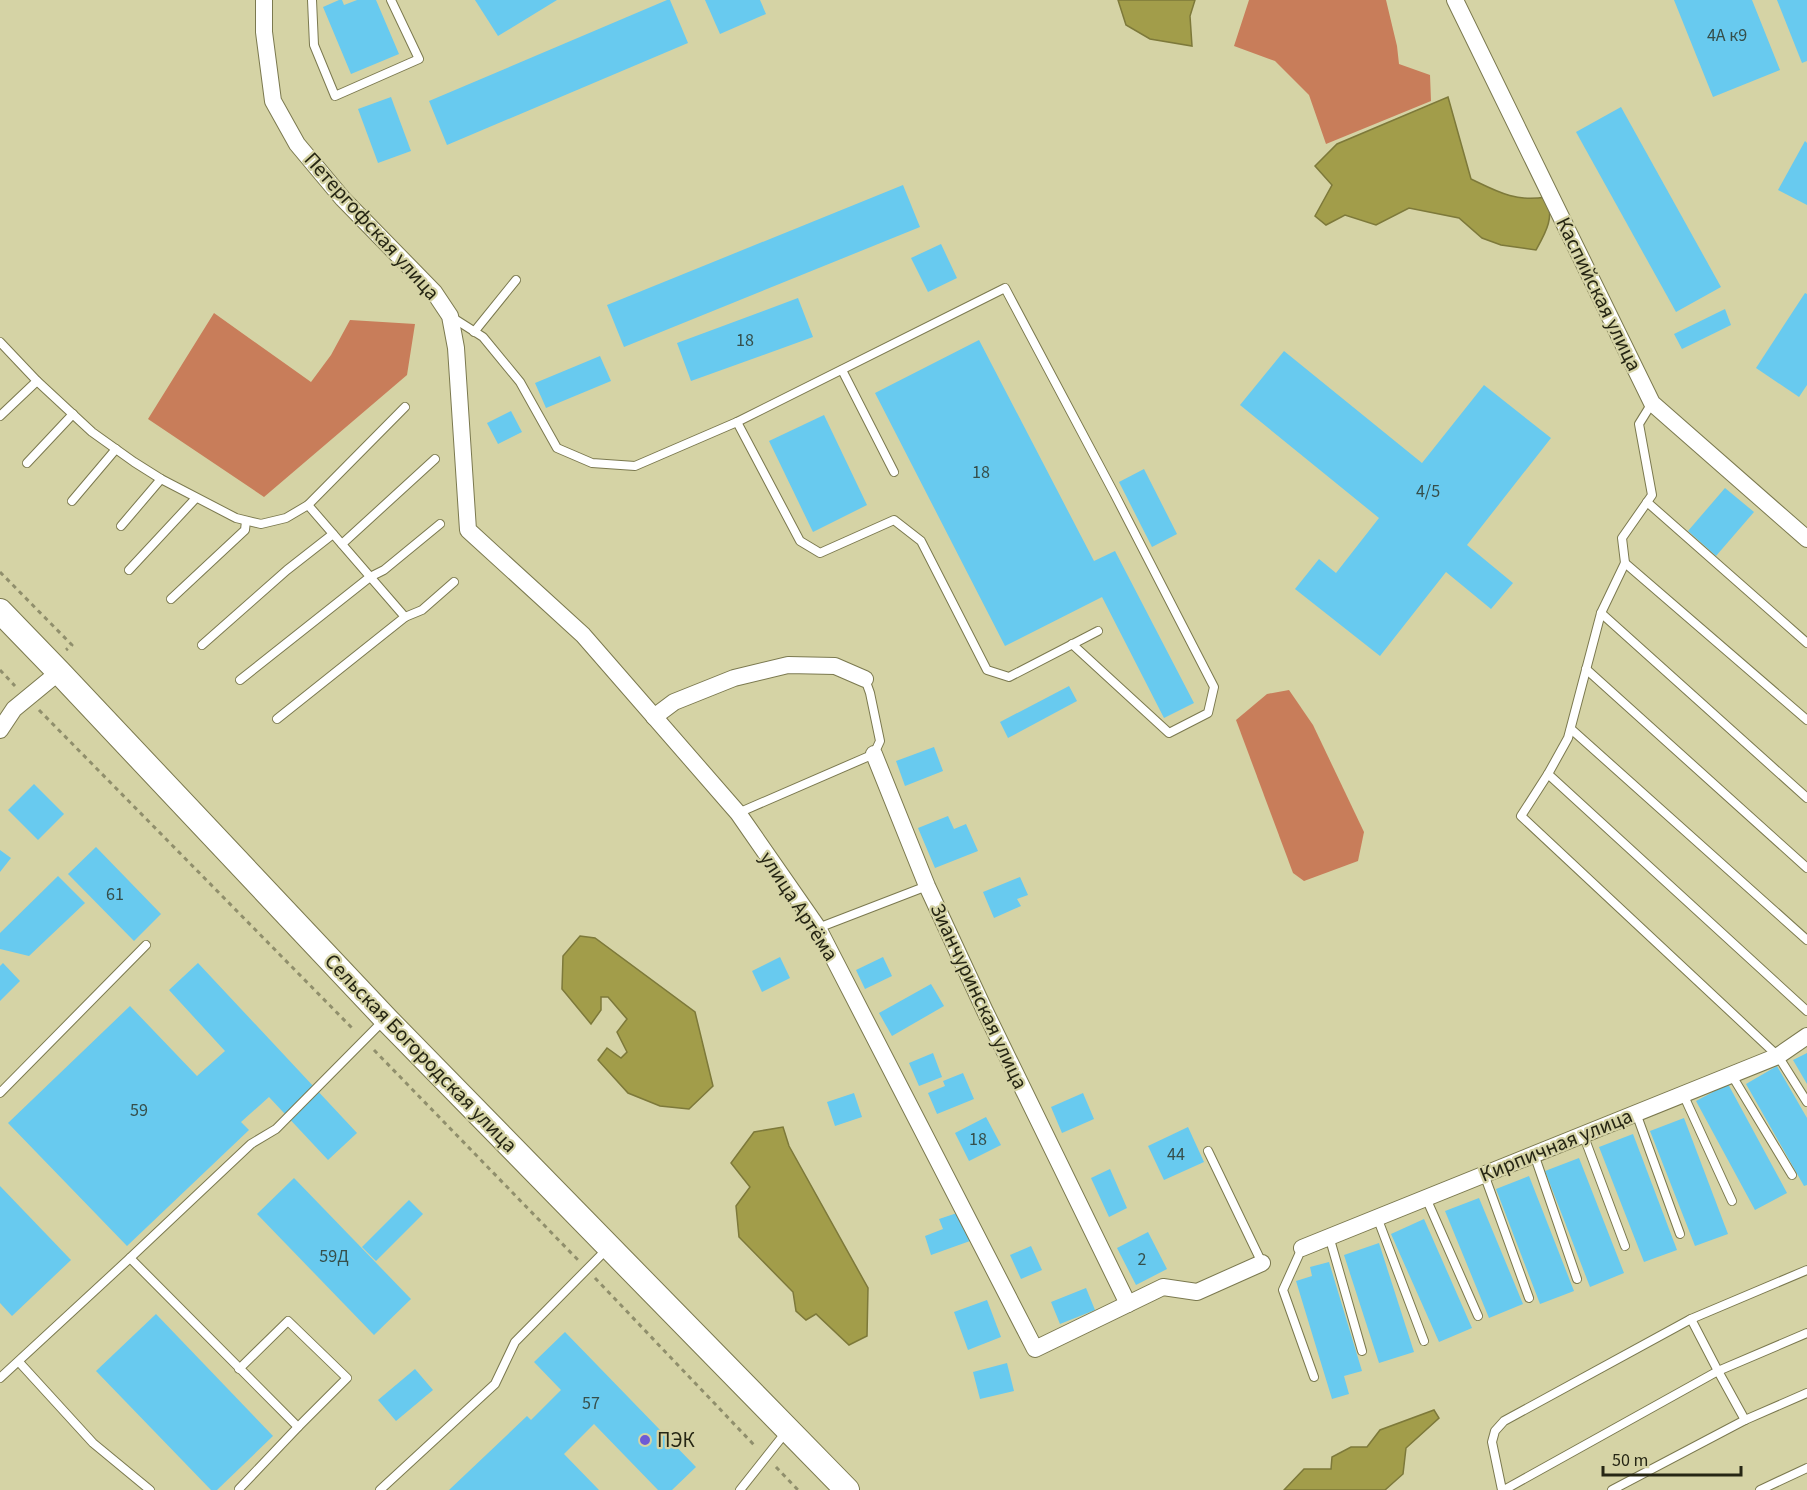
<svg xmlns="http://www.w3.org/2000/svg" width="1807" height="1490" font-family="'Source Sans 3',sans-serif">
  <rect width="100%" height="100%" fill="#d5d3a5"/>
  <g fill="#c87d5a">
    <path d="M1249 0H1386L1397 46 1399 64 1430 75 1431 101 1326 144 1309 95 1275 61 1234 46Z"/>
    <path d="M214 313 311 382 331 355 350 320 415 324 407 375 264 497 148 419Z"/>
    <path d="M1289 690 1313 725 1364 832 1358 861 1304 881 1293 873 1236 720 1267 694Z"/>
  </g>
  <g fill="#a29d4a" stroke="#7d793a" stroke-width="1.5">
    <path d="M1118 0H1195L1190 16 1192 46 1150 39 1126 25Z"/>
    <path d="M1448 97 1471 179C1498 192 1515 202 1546 197 1555 217 1546 232 1536 250L1501 245 1482 238 1459 218 1409 208 1376 225 1345 215 1326 225 1315 216 1332 185 1315 166 1337 144Z"/>
    <path d="M580 936 595 938 695 1012 713 1086 689 1109 660 1106 628 1093 598 1060 607 1048 621 1058 627 1052 617 1032 627 1019 608 997H601V1010L591 1024 562 989 563 956Z"/>
    <path d="M783 1127 789 1146 868 1288 867 1336 849 1345 816 1314 806 1320 796 1311 793 1292 739 1237 736 1206 750 1187 731 1163 754 1132Z"/>
    <path d="M1434 1410 1439 1418 1406 1448 1403 1474 1385 1490H1284L1304 1469H1331L1332 1457 1351 1447H1367L1380 1430Z"/>
  </g>
  <g fill="#68caef">
    <path d="M339 0H342L344 5 357 0H376L399 54 351 74 323 7Z"/>
    <path d="M475 0H557L498 36Z"/>
    <path d="M667 0H670L688 43 447 145 429 101Z"/>
    <path d="M705 0H760L766 14 720 34Z"/>
    <path d="M1674 0H1752L1780 70 1713 97Z"/>
    <path d="M1777 0H1807V61L1802 63Z"/>
    <path d="M391 97 411 151 378 163 358 109Z"/>
    <path d="M1621 107 1721 287 1676 312 1576 132Z"/>
    <path d="M1805 141 1807 143V205L1778 190Z"/>
    <path d="M903 185 920 227 624 347 607 305Z"/>
    <path d="M941 244 957 278 928 292 911 258Z"/>
    <path d="M1805 293 1807 294V385L1799 397 1756 368Z"/>
    <path d="M798 298 813 337 691 381 677 343Z"/>
    <path d="M1725 309 1731 325 1682 349 1674 334Z"/>
    <path d="M979 340 1094 561 1115 551 1194 703 1164 718 1102 597 1005 646 875 393Z"/>
    <path d="M1284 351 1422 463 1484 385 1551 438 1467 545 1513 583 1491 609 1446 572 1380 656 1295 589 1319 559 1336 573 1379 518 1240 405Z"/>
    <path d="M600 356 611 381 546 408 535 383Z"/>
    <path d="M511 411 522 432 498 444 487 423Z"/>
    <path d="M824 415 867 505 813 532 769 441Z"/>
    <path d="M1144 469 1177 534 1152 547 1119 482Z"/>
    <path d="M1725 488 1754 512 1716 556 1688 531Z"/>
    <path d="M1069 686 1077 701 1008 738 1000 722Z"/>
    <path d="M934 747 943 771 905 786 896 761Z"/>
    <path d="M34 784 64 814 38 840 8 810Z"/>
    <path d="M948 816 954 829 966 824 978 851 935 868 918 828Z"/>
    <path d="M96 847 161 914 134 941 68 874Z"/>
    <path d="M0 850 11 858 0 872Z"/>
    <path d="M58 876 85 903 29 956 0 949V933Z"/>
    <path d="M1020 877 1028 895 1017 899 1021 906 994 918 983 892Z"/>
    <path d="M780 957 790 978 762 992 752 971Z"/>
    <path d="M883 957 892 976 865 989 856 970Z"/>
    <path d="M3 963 20 981 0 1001V966Z"/>
    <path d="M198 963 357 1133 328 1160 269 1097 241 1122 249 1130 127 1246 8 1123 130 1006 197 1076 225 1051 169 990Z"/>
    <path d="M931 984 944 1006 892 1036 879 1013Z"/>
    <path d="M933 1053 942 1077 919 1086 909 1063Z"/>
    <path d="M1807 1053V1084L1793 1060Z"/>
    <path d="M1777 1066 1807 1118V1185L1804 1186 1746 1084Z"/>
    <path d="M963 1073 974 1099 937 1114 928 1093 945 1086 943 1081Z"/>
    <path d="M1728 1084 1787 1193 1755 1210 1696 1101Z"/>
    <path d="M854 1093 862 1117 835 1126 827 1102Z"/>
    <path d="M1083 1093 1094 1119 1062 1133 1051 1107Z"/>
    <path d="M986 1117 1001 1145 969 1161 955 1133Z"/>
    <path d="M1684 1118 1728 1234 1695 1246 1650 1131Z"/>
    <path d="M1188 1127 1204 1162 1164 1180 1148 1146Z"/>
    <path d="M1633 1134 1677 1250 1644 1262 1599 1147Z"/>
    <path d="M1579 1158 1624 1273 1590 1287 1545 1171Z"/>
    <path d="M1110 1169 1127 1208 1109 1217 1091 1178Z"/>
    <path d="M1529 1176 1574 1291 1540 1304 1496 1189Z"/>
    <path d="M294 1178 411 1299 374 1335 257 1214Z"/>
    <path d="M0 1186 71 1260 12 1316 0 1303Z"/>
    <path d="M1479 1198 1523 1304 1489 1318 1445 1211Z"/>
    <path d="M409 1200 423 1214 376 1261 362 1247Z"/>
    <path d="M960 1212 970 1241 931 1255 925 1236 943 1229 939 1219Z"/>
    <path d="M1424 1219 1472 1328 1439 1342 1391 1234Z"/>
    <path d="M1148 1232 1167 1269 1136 1285 1117 1248Z"/>
    <path d="M1379 1243 1414 1352 1379 1363 1344 1255Z"/>
    <path d="M1031 1246 1042 1270 1021 1279 1010 1255Z"/>
    <path d="M1329 1262 1362 1371 1344 1376 1349 1394 1332 1399 1296 1281 1312 1276 1310 1267Z"/>
    <path d="M1086 1288 1095 1310 1060 1324 1051 1302Z"/>
    <path d="M987 1300 1001 1337 968 1350 954 1312Z"/>
    <path d="M156 1314 273 1436 217 1490H211L96 1371Z"/>
    <path d="M565 1332 696 1467 672 1490H658L594 1424 564 1454 599 1490H449L527 1416 531 1420 561 1390 534 1362Z"/>
    <path d="M1007 1363 1014 1391 980 1399 973 1372Z"/>
    <path d="M415 1369 433 1390 396 1421 378 1400Z"/>
  </g>
  <g fill="none" stroke-linecap="round" stroke-linejoin="round">
    <g stroke="#7b794f" stroke-width="10">
      <g id="service">
        <path d="M312 0 314 45 335 96 419 59 391 0"/>
        <path d="M450 316 483 337 520 382 557 448 592 463 635 466 737 422 800 541 820 553 894 520 921 541 987 670 1009 677 1098 631"/>
        <path d="M474 332 516 280"/>
        <path d="M0 342 37 381 92 432 134 462 161 479 236 518 261 524 286 518 308 505 405 407"/>
        <path d="M842 370 894 472"/>
        <path d="M1652 403 1639 424 1652 495 1622 538 1625 563 1601 613 1568 738 1548 774 1521 816 1778 1056 1807 1102"/>
        <path d="M0 416 37 381"/>
        <path d="M737 422 1005 288 1114 493 1214 687 1208 713 1169 733 1072 644"/>
        <path d="M27 463 73 414"/>
        <path d="M72 501 116 449"/>
        <path d="M1647 502 1807 643"/>
        <path d="M121 526 161 479"/>
        <path d="M342 544 435 459"/>
        <path d="M1625 563 1807 720"/>
        <path d="M129 570 196 498"/>
        <path d="M171 599 245 530 246 521"/>
        <path d="M1601 613 1807 798"/>
        <path d="M405 617 422 610 454 582"/>
        <path d="M202 645 287 570 333 534"/>
        <path d="M1586 669 1807 868"/>
        <path d="M240 680 370 577 384 570 440 524"/>
        <path d="M277 719 405 617 308 505"/>
        <path d="M1571 729 1807 940"/>
        <path d="M1548 774 1807 1011"/>
        <path d="M738 813 874 754 880 741 870 693 865 679"/>
        <path d="M818 928 927 886"/>
        <path d="M1731 1074 1792 1175"/>
        <path d="M0 1093 146 945"/>
        <path d="M1683 1094 1732 1201"/>
        <path d="M1636 1113 1680 1234"/>
        <path d="M1583 1134 1625 1246"/>
        <path d="M1208 1151 1262 1263"/>
        <path d="M1534 1154 1577 1279"/>
        <path d="M1484 1174 1529 1298"/>
        <path d="M1426 1198 1478 1316"/>
        <path d="M1377 1217 1424 1341"/>
        <path d="M1329 1236 1362 1351"/>
        <path d="M1302 1248 1283 1290 1314 1377"/>
        <path d="M1691 1319 1807 1270"/>
        <path d="M19 1362 93 1443 150 1490"/>
        <path d="M239 1369 288 1321 347 1378 298 1427 130 1258 251 1144 276 1129 385 1019"/>
        <path d="M0 1378 130 1258"/>
        <path d="M1745 1420 1718 1371 1807 1333"/>
        <path d="M239 1489 298 1427"/>
        <path d="M380 1490 495 1384 515 1342 608 1248"/>
        <path d="M740 1490 786 1432"/>
        <path d="M1502 1490 1492 1442 1495 1431 1504 1421 1691 1319 1718 1371 1504 1490"/>
        <path d="M1612 1490 1745 1420 1807 1393"/>
        <path d="M1760 1490 1807 1468"/>
      </g>
    </g>
    <g stroke="#7b794f" stroke-width="18">
      <g id="minor">
        <path d="M264 0V32L273 101 297 144 343 199 434 292 450 316 456 348 468 530 583 635 738 813 818 928 1035 1349 1163 1287 1197 1292 1262 1263"/>
        <path d="M1455 0 1652 403 1807 539"/>
        <path d="M654 717 674 702 734 678 788 665 835 666 865 679"/>
        <path d="M0 730 14 709 59 672"/>
        <path d="M874 754 927 886 984 1009 1128 1304"/>
        <path d="M1302 1248 1778 1056 1807 1036"/>
      </g>
    </g>
    <g stroke="#7b794f" stroke-width="26">
      <path id="secondary" d="M0 611 59 672 386 1019 847 1490"/>
    </g>
    <g stroke="#908f6c" stroke-width="3" stroke-dasharray="4.5 4.5" stroke-linecap="butt">
      <path d="M0 572 72 645 66 650"/>
      <path d="M0 670 15 686"/>
      <path d="M39 710 354 1030"/>
      <path d="M374 1050 578 1260"/>
      <path d="M595 1278 756 1447"/>
      <path d="M776 1467 798 1490"/>
    </g>
    <use href="#service" stroke="#fff" stroke-width="8"/>
    <use href="#minor" stroke="#fff" stroke-width="16"/>
    <use href="#secondary" stroke="#fff" stroke-width="24"/>
  </g>
  <circle fill="#6d5bd5" stroke="#d5d3a5" stroke-width="2" cx="645" cy="1440" r="6"/>
  <g text-anchor="middle" stroke-width="4.5" stroke-linejoin="round" paint-order="stroke">
    <g font-size="18" fill="#364f4b">
      <text x="1727" y="41">4А к9</text>
      <text x="745" y="346">18</text>
      <text x="981" y="478">18</text>
      <text x="1428" y="497">4/5</text>
      <text x="115" y="900">61</text>
      <text x="139" y="1116">59</text>
      <text x="978" y="1145">18</text>
      <text x="1176" y="1160">44</text>
      <text x="334" y="1262">59Д</text>
      <text x="1142" y="1265">2</text>
      <text x="591" y="1409">57</text>
    </g>
    <g font-size="21" fill="#262614" stroke="#d5d3a5">
      <text transform="translate(372 226) rotate(48)" y="7">Петергофская улица</text>
      <text transform="translate(1599 294) rotate(64)" y="7">Каспийская улица</text>
      <text transform="translate(799 906) rotate(57)" y="7">улица Артёма</text>
      <text transform="translate(979 996) rotate(65)" y="7">Зианчуринская улица</text>
      <text transform="translate(421 1053) rotate(46)" y="7">Сельская Богородская улица</text>
      <text transform="translate(1556 1145) rotate(-22)" y="7">Кирпичная улица</text>
    </g>
    <g font-size="21" fill="#262614" stroke="#d5d3a5" text-anchor="start">
      <text x="657" y="1447">ПЭК</text>
    </g>
  </g>
  <path d="M1603 1466v9h138v-9" fill="none" stroke="#262614" stroke-width="3"/>
  <text x="1612" y="1466" font-size="18" fill="#262614" stroke="#d5d3a5" stroke-width="4.5" paint-order="stroke">50 m</text>
</svg>
